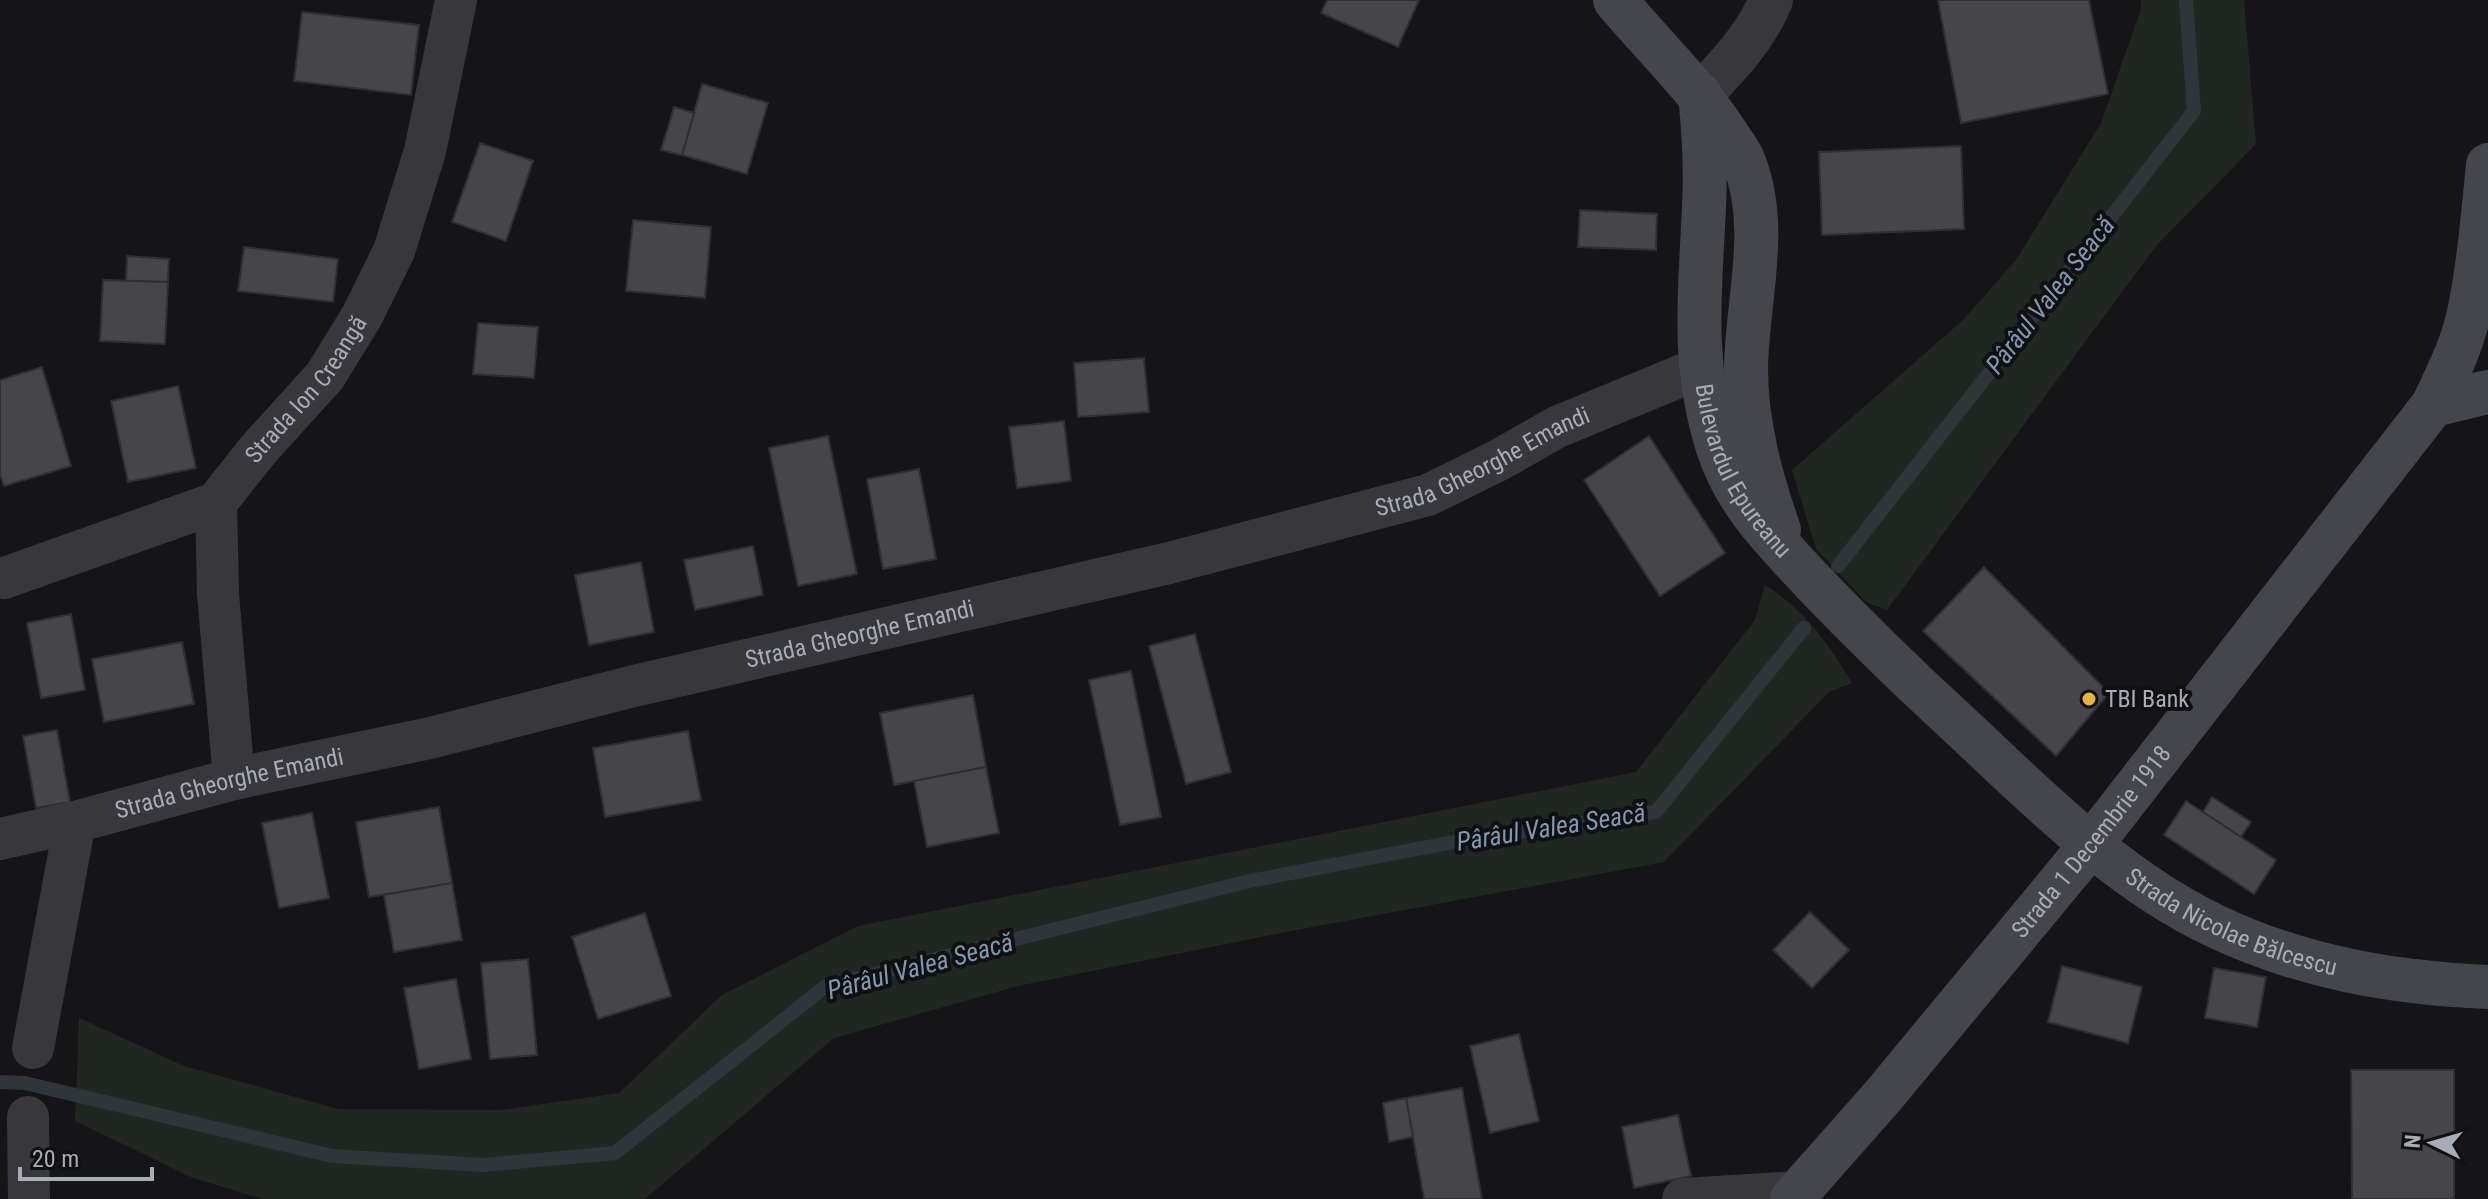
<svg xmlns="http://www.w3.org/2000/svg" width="2488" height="1199" font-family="'Roboto Condensed',sans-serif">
  <rect width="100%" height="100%" fill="#151517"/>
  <g fill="#202721">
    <path d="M2141 0H2244L2256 144 2156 246 1887 610 1867 603 1816 549 1792 470 1963 320 2016 260 2101 123 2141 9Z"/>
    <path d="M1765 585C1804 609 1829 644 1852 683L1829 692 1664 862 1291 931 1018 986 834 1038 645 1199H263L193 1178 75 1121 79 1018 184 1066 338 1109 501 1110 619 1093 722 995 858 926 1636 772 1755 620Z"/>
  </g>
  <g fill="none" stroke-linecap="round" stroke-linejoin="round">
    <g stroke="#2e363c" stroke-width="14">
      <path d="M1838 566 2194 111 2186 0"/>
      <path d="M0 1082 25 1083 332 1156 483 1165 615 1153 826 986 1250 881 1464 840 1656 812 1804 628"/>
    </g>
  </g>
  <g fill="#45454a" stroke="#302f33" stroke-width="2">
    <path d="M1327 0H1419L1398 47 1321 13Z"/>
    <path d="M1938 0H2089L2108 94 1961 123Z"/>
    <path d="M302 12 419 25 411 95 294 81Z"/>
    <path d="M702 84 768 103 747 174 682 155Z"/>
    <path d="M674 107 694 113 682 155 661 150Z"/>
    <path d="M480 143 533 161 506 241 452 222Z"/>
    <path d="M1961 146 1964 229 1822 235 1819 152Z"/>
    <path d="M1580 210 1657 214 1656 250 1578 247Z"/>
    <path d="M633 220 711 227 705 298 626 291Z"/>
    <path d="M244 247 338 259 333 302 238 291Z"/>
    <path d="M127 256 169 259 168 282 126 281Z"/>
    <path d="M103 280 168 282 165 344 100 341Z"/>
    <path d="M478 323 538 327 534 378 473 374Z"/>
    <path d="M1144 358 1149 412 1078 417 1074 363Z"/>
    <path d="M42 367 71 466 4 486 0 474V380Z"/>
    <path d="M178 386 196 468 128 482 111 401Z"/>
    <path d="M1064 421 1071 481 1017 488 1009 427Z"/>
    <path d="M828 436 857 574 798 586 769 448Z"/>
    <path d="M1649 436 1725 553 1660 596 1584 480Z"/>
    <path d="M919 469 936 559 883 569 867 479Z"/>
    <path d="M753 546 763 595 695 610 684 560Z"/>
    <path d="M641 562 654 632 589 645 575 575Z"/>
    <path d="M1984 567 2109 693 2056 756 1923 631Z"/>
    <path d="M71 614 85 690 41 698 27 623Z"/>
    <path d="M1195 634 1231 772 1186 784 1149 646Z"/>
    <path d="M182 642 194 704 104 722 92 659Z"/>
    <path d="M1131 671 1161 817 1120 825 1089 680Z"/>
    <path d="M973 695 986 767 894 785 880 713Z"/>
    <path d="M57 730 70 802 36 808 23 736Z"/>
    <path d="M688 731 701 800 605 817 593 748Z"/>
    <path d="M986 767 999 833 927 847 914 781Z"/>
    <path d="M2212 797 2251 822 2241 837 2203 812Z"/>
    <path d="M2186 801 2276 860 2254 894 2164 835Z"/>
    <path d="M439 807 452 883 369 897 356 822Z"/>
    <path d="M312 813 329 898 279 908 262 823Z"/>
    <path d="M452 883 462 940 394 952 384 895Z"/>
    <path d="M1810 912 1849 950 1812 988 1773 950Z"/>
    <path d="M645 913 671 996 598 1019 572 937Z"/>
    <path d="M528 959 537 1055 490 1059 481 963Z"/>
    <path d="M2062 966 2142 987 2128 1043 2048 1022Z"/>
    <path d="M2214 968 2266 977 2257 1027 2205 1018Z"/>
    <path d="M456 979 471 1059 419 1069 404 988Z"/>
    <path d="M1519 1034 1539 1121 1490 1133 1470 1046Z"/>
    <path d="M2351 1070H2454V1199H2352Z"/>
    <path d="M1462 1088 1482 1199H1424L1406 1098Z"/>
    <path d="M1406 1098 1413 1137 1389 1142 1383 1103Z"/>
    <path d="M1678 1115 1691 1176 1634 1188 1622 1127Z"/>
  </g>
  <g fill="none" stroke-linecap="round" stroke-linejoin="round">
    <g stroke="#37373c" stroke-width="42">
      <path d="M4 578 216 503"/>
      <path id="s1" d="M234 779 218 594 216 503 258 450 325 376 362 316 394 251 425 151 456 0"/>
      <path id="s2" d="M0 839 75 822 234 779 430 738 634 686 1169 563 1428 495 1499 460 1557 427 1700 368"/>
      <path d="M33 1048 75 822"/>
      <path d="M28 1117 29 1199"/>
      <path d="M1683 1199 1798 1192"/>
    </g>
    <path stroke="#37373c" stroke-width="44" d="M1700 95C1728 66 1756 37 1771 0"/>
    <g stroke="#45464c" stroke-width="44">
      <path d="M1615 0C1652 44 1693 83 1725 131 1731 141 1740 151 1744 162 1770 228 1747 300 1746 368 1746 424 1761 478 1779 530"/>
      <path id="s3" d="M1700 95C1704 132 1706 170 1704 208 1700 294 1691 363 1718 448 1737 505 1774 540 1814 583 1859 630 1905 675 1953 719 2034 794 2114 878 2215 926 2301 967 2393 983 2488 987"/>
      <path d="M2433 405 2488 392"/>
      <path id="s4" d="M1792 1199 1883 1096 2090 846 2433 405C2447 375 2462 346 2469 313 2479 264 2483 215 2488 165"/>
    </g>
  </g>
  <circle fill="#e8b33d" stroke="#101012" stroke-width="3" cx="2089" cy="699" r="8"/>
  <g text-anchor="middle" stroke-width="8" stroke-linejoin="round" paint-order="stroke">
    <g font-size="24" fill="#a8acb6" stroke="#101012">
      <text dy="8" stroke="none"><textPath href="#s1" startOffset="422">Strada Ion Creangă</textPath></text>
      <text dy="8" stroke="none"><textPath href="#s3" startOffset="386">Bulevardul Epureanu</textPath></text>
      <text dy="8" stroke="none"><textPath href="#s2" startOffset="1532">Strada Gheorghe Emandi</textPath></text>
      <text dy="8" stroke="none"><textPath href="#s2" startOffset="884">Strada Gheorghe Emandi</textPath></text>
      <text dy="8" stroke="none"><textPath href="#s2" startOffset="236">Strada Gheorghe Emandi</textPath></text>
      <text dy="8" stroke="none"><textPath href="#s4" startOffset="466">Strada 1 Decembrie 1918</textPath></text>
      <text dy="8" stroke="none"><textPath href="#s3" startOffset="1066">Strada Nicolae Bălcescu</textPath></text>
    </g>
    <g font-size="24" fill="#a8acb6" stroke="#101012" text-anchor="start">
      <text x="2105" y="707">TBI Bank</text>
    </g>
    <g font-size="26" font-style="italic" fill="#8198b0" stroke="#101012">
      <text transform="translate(2050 295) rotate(-52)" y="9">Pârâul Valea Seacă</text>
      <text transform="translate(1551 827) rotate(-9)" y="9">Pârâul Valea Seacă</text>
      <text transform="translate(920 966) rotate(-15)" y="9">Pârâul Valea Seacă</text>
    </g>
  </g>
  <g transform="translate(2432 1143) rotate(275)" stroke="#101012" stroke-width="6" paint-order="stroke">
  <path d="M0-6L14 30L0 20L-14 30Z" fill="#a8acb6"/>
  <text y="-12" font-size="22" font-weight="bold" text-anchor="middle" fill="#a8acb6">N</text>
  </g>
  <path d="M20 1167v12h132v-12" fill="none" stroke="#a8acb6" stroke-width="4"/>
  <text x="32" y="1167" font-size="24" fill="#a8acb6" stroke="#101012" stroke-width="6" paint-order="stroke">20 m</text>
</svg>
